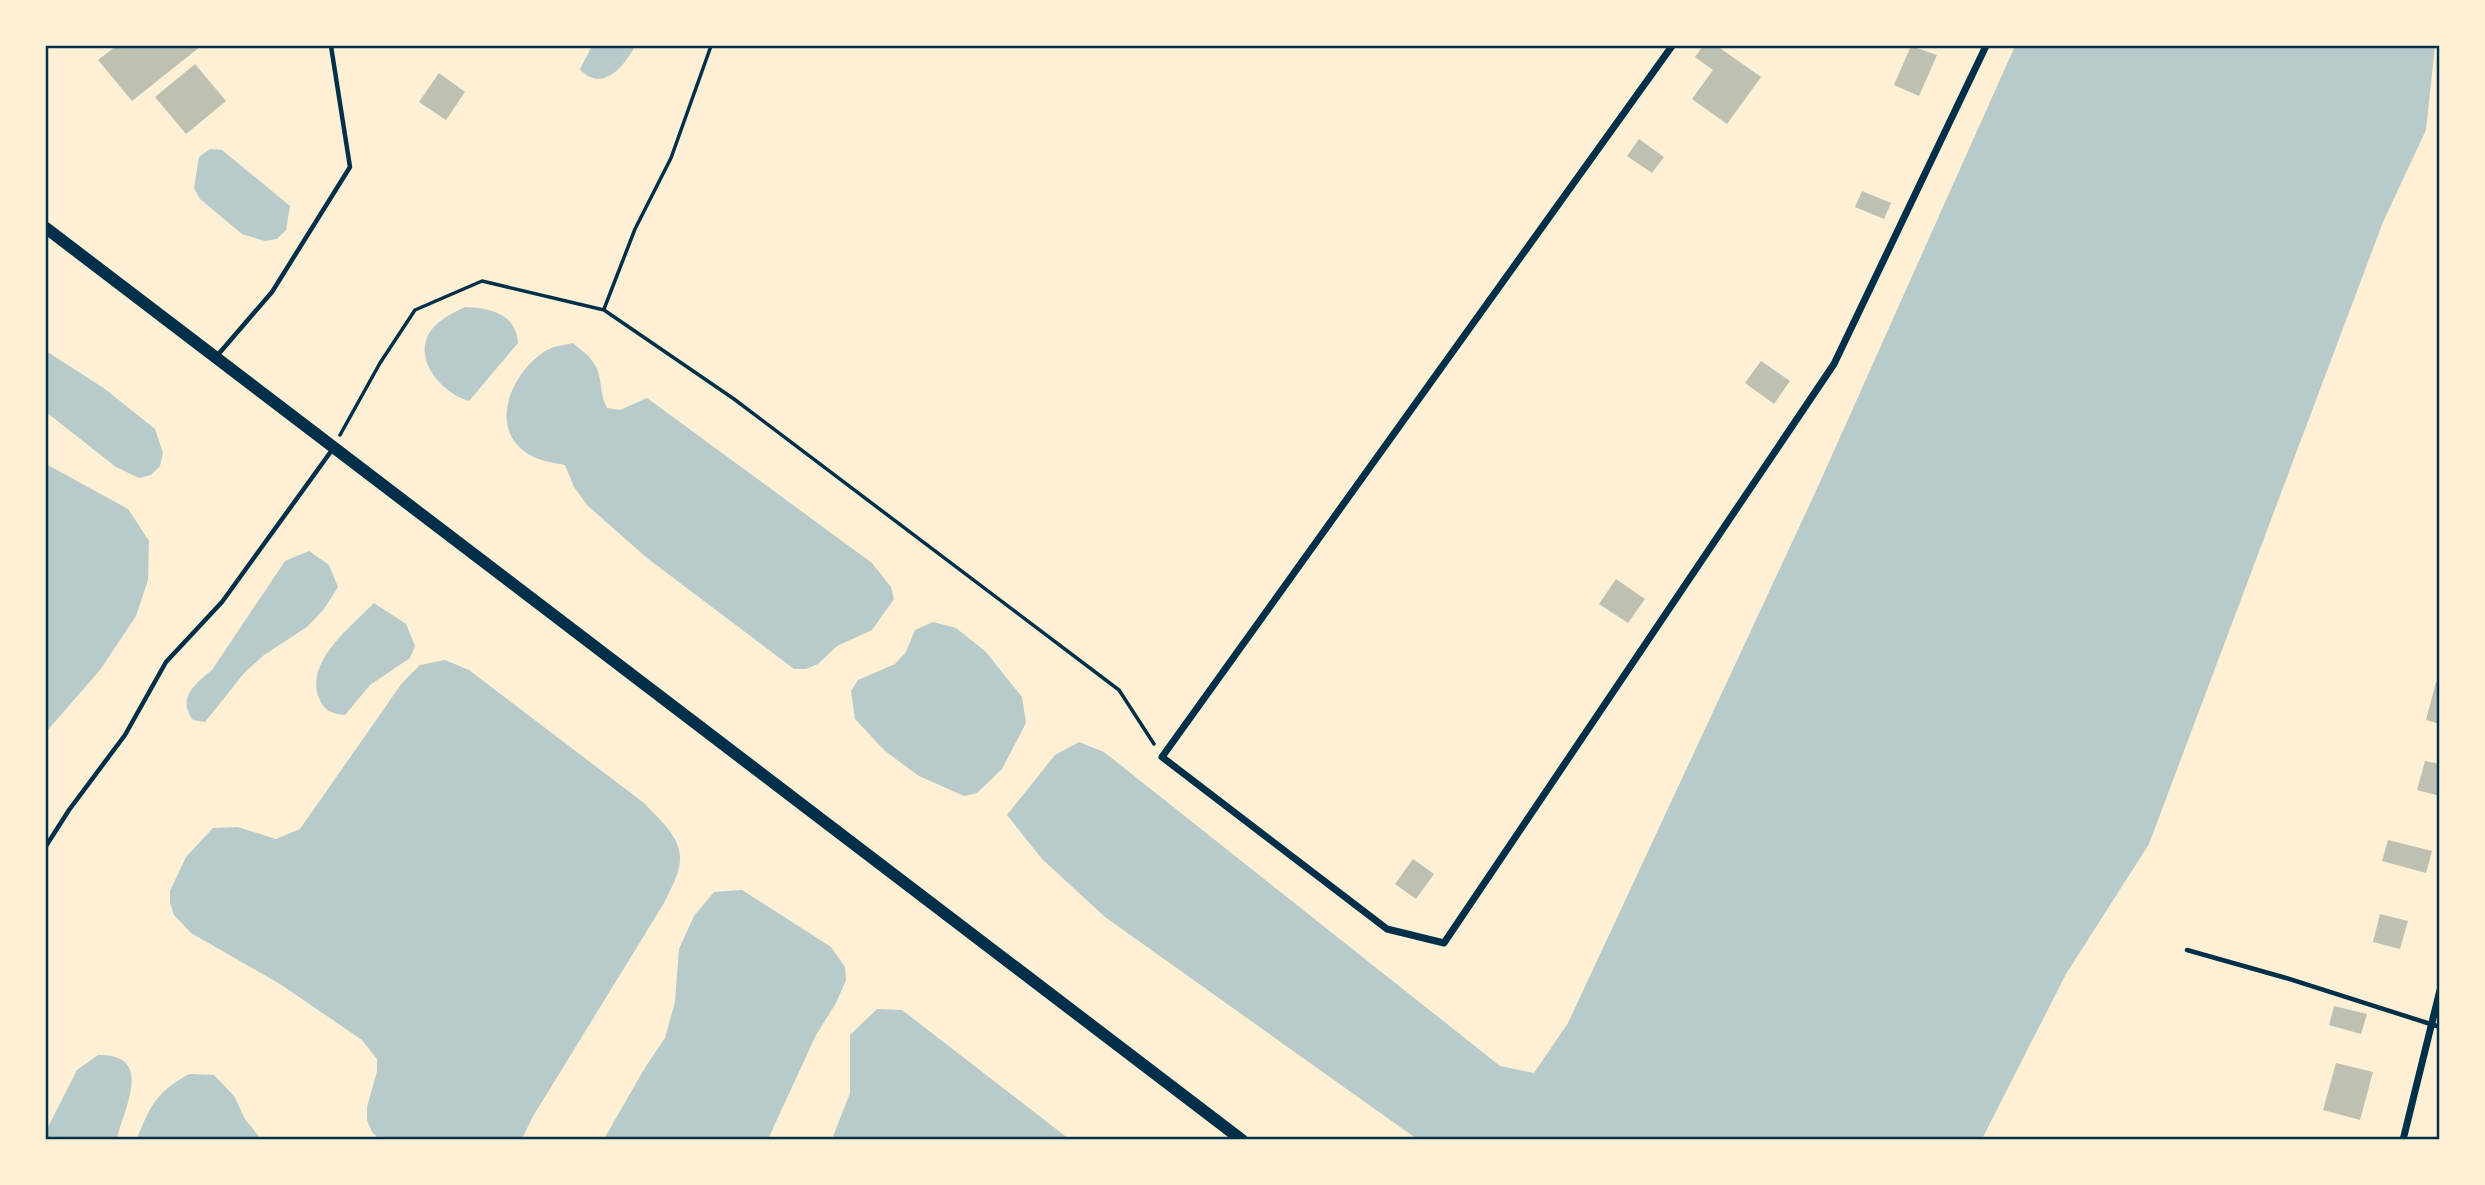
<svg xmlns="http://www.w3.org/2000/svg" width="2485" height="1185" font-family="'Open Sans',sans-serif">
  <rect width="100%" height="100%" fill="#fdf0d5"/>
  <g fill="#b9caca">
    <path d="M592 46H635C625 66 601 94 580 69Z"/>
    <path d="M2015 46H2435L2426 130 2383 222 2149 844 2066 974 1982 1139H1417L1105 917 1042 859 1007 815 1055 755 1079 742 1104 752 1500 1066 1534 1073 1568 1023 1816 491Z"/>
    <path d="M210 149 222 150 290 206 286 230 277 239 265 241 242 234 200 199 194 188 199 157Z"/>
    <path d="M465 307C491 308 516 314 518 343L469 401C446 395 416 365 427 338 433 322 451 314 465 307Z"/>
    <path d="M573 343C582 351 592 357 597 369 602 382 600 395 607 408L620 410 647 398 872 563 891 587 894 599 872 630 837 646 818 664 806 669H794L647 558 587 505 574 487 565 465C551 462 536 461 524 451 488 424 514 369 547 350 554 346 565 345 573 343Z"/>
    <path d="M46 351 105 389 155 429 163 453 160 466 151 475 139 478 116 467 46 412Z"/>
    <path d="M46 464 128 509 149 541 148 580 136 616 100 670 46 732Z"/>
    <path d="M309 551 329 565 338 587 324 609 307 627 264 655 245 672 205 722 193 720C177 699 194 684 212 670L285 561Z"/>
    <path d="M374 603 406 624 415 646 410 658 370 685 345 715C332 714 324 711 319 698 305 661 351 627 374 603Z"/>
    <path d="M933 622 956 628 985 651 1022 697 1026 723 1002 769 977 793 964 796 919 776 885 751 855 719 851 691 858 680 895 664 906 652 915 630Z"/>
    <path d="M445 660 469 670 644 803C657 817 680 836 680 857 681 872 670 890 664 903L532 1118 522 1139H379L372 1132 367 1120V1107L377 1071V1059L362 1040 280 984 191 933 174 915 170 903V891L186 857 213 828 238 827 276 839 300 829 402 683 420 665Z"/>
    <path d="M742 890 831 947 845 967 846 980 836 1003 816 1035 768 1139H604L646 1066 665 1038 675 1002 679 949 694 916 714 892Z"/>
    <path d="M877 1009 902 1010 1069 1139H832L850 1093V1035Z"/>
    <path d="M98 1055C155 1054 124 1108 117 1139H47L48 1127 77 1070Z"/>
    <path d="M189 1074 214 1075 234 1096 245 1119 261 1139H137C150 1105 157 1092 189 1074Z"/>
  </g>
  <g fill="#bec0b2">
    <path d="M116 46H201L132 101 98 60Z"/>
    <path d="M1703 46H1717L1761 77 1727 124 1692 99 1713 70 1695 57Z"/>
    <path d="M1911 46 1937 55 1919 96 1894 85Z"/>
    <path d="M195 64 226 101 186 134 155 97Z"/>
    <path d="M439 73 465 92 446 120 419 102Z"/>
    <path d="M1639 139 1664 157 1652 173 1627 156Z"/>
    <path d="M1862 191 1891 203 1884 219 1855 207Z"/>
    <path d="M1761 361 1790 381 1774 404 1745 383Z"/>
    <path d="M1616 579 1645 599 1628 623 1599 604Z"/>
    <path d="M2436 682 2440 683V724L2426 720Z"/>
    <path d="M2425 761 2440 764V796L2417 790Z"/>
    <path d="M2388 840 2432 851 2426 873 2382 861Z"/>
    <path d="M1413 859 1434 874 1416 899 1395 884Z"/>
    <path d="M2380 914 2408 921 2400 949 2373 942Z"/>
    <path d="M2334 1006 2367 1014 2361 1034 2329 1025Z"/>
    <path d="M2336 1063 2373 1072 2360 1120 2323 1110Z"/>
  </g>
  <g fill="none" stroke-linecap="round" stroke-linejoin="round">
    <g stroke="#003049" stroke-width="3.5">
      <path d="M604 309 635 229 671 158 711 46"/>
      <path d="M340 435 380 363 415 310 482 281 604 310 734 399 1119 690 1154 744"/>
    </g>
    <g stroke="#003049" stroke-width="4.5">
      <path d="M216 357 272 292 350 167 331 46"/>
      <path d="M46 846 69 810 125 735 166 662 222 602 332 450"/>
      <path d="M2187 950 2286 978 2440 1027"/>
    </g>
    <g stroke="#003049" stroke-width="7">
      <path d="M1672 46 1162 757 1387 929 1444 943 1834 364 1986 46"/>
      <path d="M2403 1140 2440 990"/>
    </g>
    <path stroke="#003049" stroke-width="12" d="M46 228C443 534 844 835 1242 1140"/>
  </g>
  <rect width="2485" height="1185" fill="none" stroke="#fdf0d5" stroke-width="94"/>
  <rect x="47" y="47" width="2391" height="1091" fill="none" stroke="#003049" stroke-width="2.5"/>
</svg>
